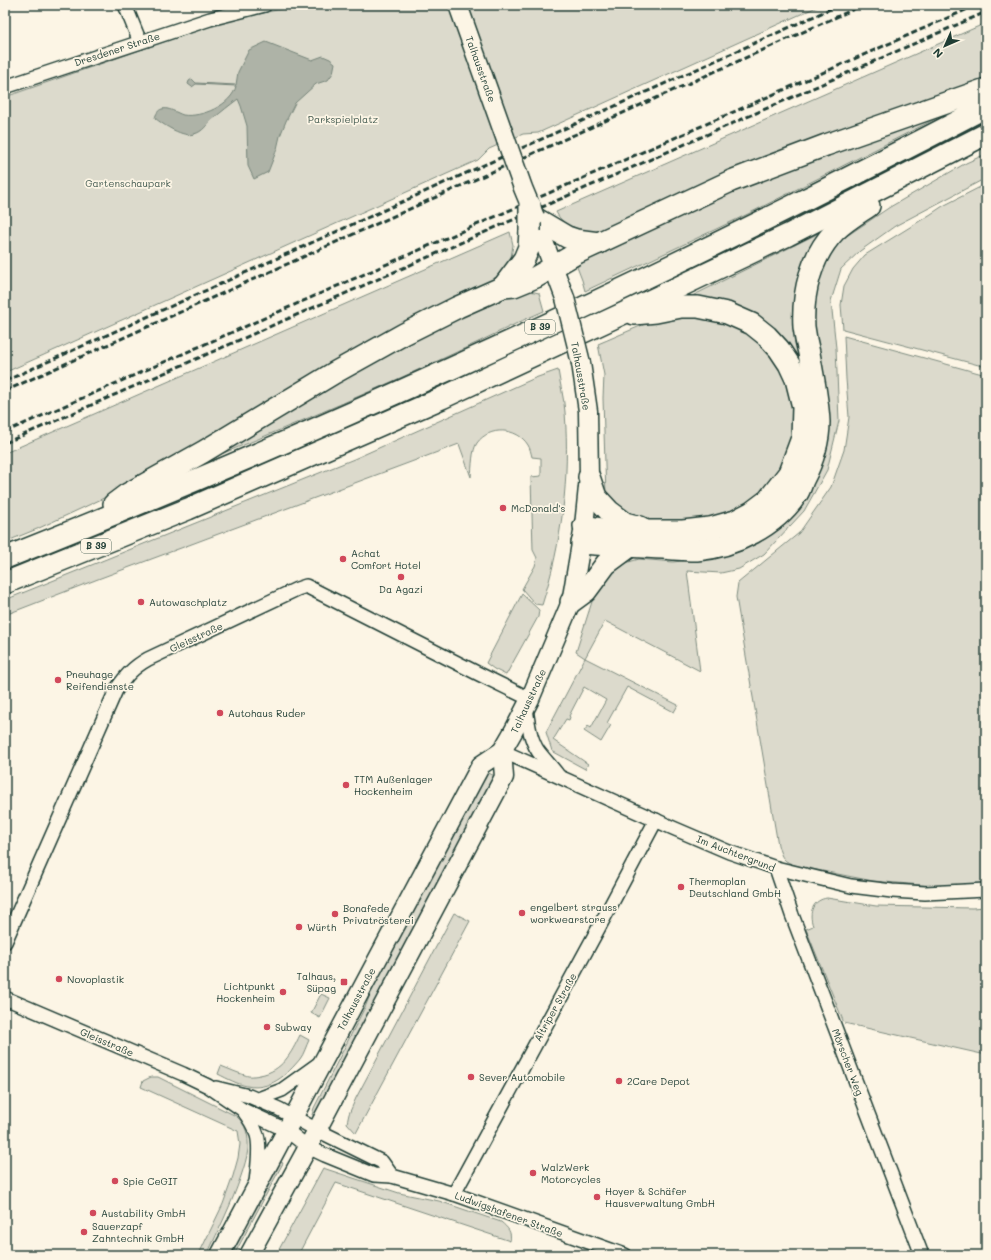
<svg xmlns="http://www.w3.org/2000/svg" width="991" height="1260" font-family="Mali,sans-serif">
  <rect width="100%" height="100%" fill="#fcf5e5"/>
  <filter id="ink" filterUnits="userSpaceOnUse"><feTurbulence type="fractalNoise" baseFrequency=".025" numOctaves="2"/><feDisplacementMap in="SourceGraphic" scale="8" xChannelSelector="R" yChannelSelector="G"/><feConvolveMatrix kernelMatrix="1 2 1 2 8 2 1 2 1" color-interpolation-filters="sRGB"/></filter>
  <g filter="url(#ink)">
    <g fill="#dcdacc" stroke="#7e8c80">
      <path d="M299 5H821L538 133 523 134 489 149 478 160 6 372 5 371V97L218 23Z"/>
      <path d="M986 23V83L599 233 583 234C576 226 572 228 565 223 561 220 558 216 556 212Z"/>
      <path d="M938 113 939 117 748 214 585 291 582 280 577 267 585 261 747 183Z"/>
      <path d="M986 118V124L846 196 594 319 592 313Z"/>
      <path d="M986 154V178L895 226 860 251 841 269 831 301 836 348 839 421 827 470 804 511 764 554 739 569 721 573 687 571 700 671 605 621 585 658 678 705 674 712 627 687 607 723 611 725 601 742 584 731 588 726 591 728 606 700 584 687 569 716 570 717 569 720 566 719 553 740 588 764 585 769 552 751 546 732 585 658 576 652 596 589 603 576 622 564 639 559 673 562 717 557 747 548 765 536 791 516 813 341 812 296 822 266 836 243 890 207 966 163Z"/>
      <path d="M986 184V367L843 329 841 305 844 286 853 269 865 255 931 214 943 206Z"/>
      <path d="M823 231 824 233C802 264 795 296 798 333 799 345 803 357 806 369 809 385 814 400 814 416 815 440 807 466 794 485 770 521 732 541 689 542 678 543 667 542 656 541 640 540 624 540 608 538L609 535C652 537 700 544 741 526 809 494 830 406 785 346 777 336 768 326 757 319 737 307 713 302 690 300V297Z"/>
      <path d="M510 232 513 245 510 264 498 277 182 459 106 497 37 529 5 542V453Z"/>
      <path d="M520 291H530L539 293 544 311C515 323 488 338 459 351 380 388 300 422 219 455L218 452 390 351 507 295Z"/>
      <path d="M699 313 746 327 784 370 798 412 788 463 755 503 716 520 655 523 632 516 606 497 603 398 604 375 598 344 645 324 676 315Z"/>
      <path d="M844 336 986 375V883L934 886 873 881 797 866C783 861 782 859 778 845L736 597 738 583 799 533 831 487 844 450 849 417 846 379Z"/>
      <path d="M558 370C560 384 564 398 565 412 570 477 562 543 542 605L535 604 522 589 535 566 537 558 533 550 531 477 541 476V458L532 457C531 453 530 448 528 445 517 427 489 426 477 443 472 450 472 467 471 477L459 444 98 579 5 615V600L354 459 535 378Z"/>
      <path d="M522 594 539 610 538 617 506 675 494 669 486 663Z"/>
      <path d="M484 771 495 776 318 1110 313 1115H312L314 1108 366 1005 386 954Z"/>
      <path d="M827 898 876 906 972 908 986 907V1055L844 1023 806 929 813 926C808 912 813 900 827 898Z"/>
      <path d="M454 913 470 921 356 1133 347 1123 349 1114 356 1098Z"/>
      <path d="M321 994 330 998 320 1018 311 1013Z"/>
      <path d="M300 1035 309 1040C306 1046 304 1054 300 1059 287 1075 269 1091 247 1086 237 1084 228 1079 218 1074L221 1066C229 1069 237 1073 245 1075 249 1077 255 1076 260 1075 282 1071 291 1054 300 1035Z"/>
      <path d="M151 1077H158L236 1116C246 1124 249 1136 248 1149 247 1158 244 1167 241 1176 232 1203 219 1229 207 1255L199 1254 223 1204 233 1176 238 1158 240 1144 238 1131 141 1087 143 1081Z"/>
      <path d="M278 1161 283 1163 234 1255H228Z"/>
      <path d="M323 1168 399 1193 439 1201 501 1222C508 1228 512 1232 510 1241L336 1183 298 1255H276Z"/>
    </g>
    <path fill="#aeb3a7" stroke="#758479" d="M266 42 312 60 323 56 330 59 335 63 333 73 328 80 316 84 295 103 286 121 280 136 277 149 268 172 254 179 248 166 247 126 241 106 238 99C230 105 221 112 213 119 207 124 203 132 194 134 184 138 163 125 155 118 156 114 158 110 162 109 168 107 177 113 183 115 201 118 232 105 236 86L196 84 192 87 188 84 189 81 192 79 196 83 236 85 238 72 249 50Z"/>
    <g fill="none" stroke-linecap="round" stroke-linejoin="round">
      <g stroke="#1f3d34" stroke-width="16">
        <g id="minor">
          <path d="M125 5 140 42"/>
          <path d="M5 87 210 19 265 5"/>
          <path d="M526 708C528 723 530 739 538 751 544 759 551 766 557 774"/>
          <path d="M502 751 673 828 729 852 776 868 851 886 892 891 925 893 986 890"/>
          <path d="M776 868 792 915 922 1255"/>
          <path d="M5 942 116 690C126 676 132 668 148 659L297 589 306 586 479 674 530 699"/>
          <path d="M5 998 183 1074 208 1086 243 1110 286 1130 308 1147 325 1155 374 1175 392 1176 454 1194 625 1255"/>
          <path d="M216 1088 249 1096 279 1109 317 1130 382 1162 392 1176"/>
          <path d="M258 1099 282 1090 321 1062"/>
          <path d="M243 1110C249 1118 254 1126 257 1135 261 1148 257 1170 256 1183"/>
          <path d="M454 1194 604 918 656 820"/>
        </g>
      </g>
      <g stroke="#1f3d34" stroke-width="21">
        <g id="secondary">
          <path d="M458 5 506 140"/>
          <path d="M535 218 565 298"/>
          <path d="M220 1255 481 765 502 751 513 732 530 699 571 602 573 591 584 526 589 477 588 411 581 363"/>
          <path d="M249 1255 308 1147 504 777 502 751"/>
        </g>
      </g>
      <g stroke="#1f3d34" stroke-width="24">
        <g id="trunk">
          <path d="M535 218 567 237 576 240 599 243"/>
          <path d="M503 287 524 259 529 247 530 231"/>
          <path d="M589 477 596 497 609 511 625 523 640 527"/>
          <path d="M114 504 126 495 203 452 334 373 404 334 458 307 503 287 514 286 536 277 577 253 731 181 826 145 986 89"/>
          <path d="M584 526 615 531H683L710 528 735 521 752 512 768 500 789 473 802 438 803 407 796 379 789 364 779 349 767 336 752 324 727 313 698 307H681L656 312 634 314"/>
          <path d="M582 543C609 545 636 547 663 548 674 549 686 550 697 550 734 547 776 526 797 494 800 490 801 485 803 480 812 463 819 442 819 422 818 399 813 376 809 353 807 345 805 335 804 327 802 293 811 256 835 231 845 221 857 214 869 206"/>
          <path d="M5 558C133 507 260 454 385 398 589 308 789 210 986 107"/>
          <path d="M5 583 188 509 442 398 622 314 788 235 986 134"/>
          <path d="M571 602 586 591 606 564 629 547"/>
        </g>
      </g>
      <use href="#minor" stroke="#fcf5e5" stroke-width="13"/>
      <use href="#secondary" stroke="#fcf5e5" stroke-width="18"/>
      <use href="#trunk" stroke="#fcf5e5" stroke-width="21"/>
      <g stroke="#1f3d34" stroke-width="3" stroke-dasharray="6 3" stroke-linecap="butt">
        <path d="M5 381 839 5"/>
        <path d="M5 391 863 5"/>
        <path d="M5 432 977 5"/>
        <path d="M5 443 986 12"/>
      </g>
      <g stroke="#1f3d34" stroke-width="21" stroke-linecap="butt">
        <g id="secondary-bridge">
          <path d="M506 140 523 188 535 217"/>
          <path d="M565 298 581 363"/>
        </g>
      </g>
      <g stroke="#1f3d34" stroke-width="24" stroke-linecap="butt">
        <path id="trunk-bridge" d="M530 205V231"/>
      </g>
      <use href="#secondary-bridge" stroke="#fcf5e5" stroke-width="18"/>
      <use href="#trunk-bridge" stroke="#fcf5e5" stroke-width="21"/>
    </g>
  </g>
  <g fill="#d1495b" stroke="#fcf5e5" stroke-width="1.5">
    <circle cx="503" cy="508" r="4"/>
    <circle cx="343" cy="559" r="4"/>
    <circle cx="401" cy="577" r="4"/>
    <circle cx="141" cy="602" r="4"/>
    <circle cx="58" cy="680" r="4"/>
    <circle cx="220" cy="713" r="4"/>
    <circle cx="346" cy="785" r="4"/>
    <circle cx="681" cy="887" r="4"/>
    <circle cx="522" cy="913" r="4"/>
    <circle cx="335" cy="914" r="4"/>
    <circle cx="299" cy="927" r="4"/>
    <circle cx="59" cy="979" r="4"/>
    <rect x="340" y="978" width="8" height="8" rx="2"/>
    <circle cx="283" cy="992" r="4"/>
    <circle cx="267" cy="1027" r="4"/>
    <circle cx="471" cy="1077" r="4"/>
    <circle cx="619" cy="1081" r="4"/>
    <circle cx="533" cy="1173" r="4"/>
    <circle cx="115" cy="1181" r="4"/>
    <circle cx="597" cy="1197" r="4"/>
    <circle cx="93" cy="1213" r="4"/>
    <circle cx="84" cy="1232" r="4"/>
  </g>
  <g text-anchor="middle" stroke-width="3.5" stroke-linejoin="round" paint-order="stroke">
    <g fill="#fcf5e5" stroke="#617469" stroke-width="1">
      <rect x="525" y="320" width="30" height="14" rx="3"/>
      <rect x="81" y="539" width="30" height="14" rx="3"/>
    </g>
    <g font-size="9" font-weight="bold" fill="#1f3d34">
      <text x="540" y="330">B 39</text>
      <text x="96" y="549">B 39</text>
    </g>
    <g font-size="10" fill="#1f3d34" stroke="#fcf5e5">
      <text transform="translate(117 49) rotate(-18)" y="4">Dresdener Straße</text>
      <text transform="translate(481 69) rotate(70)" y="4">Talhausstraße</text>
      <text transform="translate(581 376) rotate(80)" y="4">Talhausstraße</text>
      <text transform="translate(196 637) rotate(-25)" y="4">Gleisstraße</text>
      <text transform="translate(528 701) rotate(-65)" y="4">Talhausstraße</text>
      <text transform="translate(736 853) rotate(21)" y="4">Im Auchtergrund</text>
      <text transform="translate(356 999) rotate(-62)" y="4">Talhausstraße</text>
      <text transform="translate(555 1007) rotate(-61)" y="4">Altriper Straße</text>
      <text transform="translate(107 1042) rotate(23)" y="4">Gleisstraße</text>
      <text transform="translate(848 1062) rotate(69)" y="4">Mörscher Weg</text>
      <text transform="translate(509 1214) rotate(20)" y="4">Ludwigshafener Straße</text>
    </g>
    <g font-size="10" fill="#455c52" stroke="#fcf5e5">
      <text x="343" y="123">Parkspielplatz</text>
      <text x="128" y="187">Gartenschaupark</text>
    </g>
    <g font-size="10" fill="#1f3d34" stroke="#fcf5e5" text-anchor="start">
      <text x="511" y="512">McDonald's</text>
      <text x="351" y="557">Achat<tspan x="351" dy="12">Comfort Hotel</tspan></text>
      <text x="401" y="593" text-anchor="middle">Da Agazi</text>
      <text x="149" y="606">Autowaschplatz</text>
      <text x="66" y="678">Pneuhage<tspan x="66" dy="12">Reifendienste</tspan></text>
      <text x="228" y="717">Autohaus Ruder</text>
      <text x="354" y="783">TTM Außenlager<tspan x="354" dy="12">Hockenheim</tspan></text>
      <text x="689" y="885">Thermoplan<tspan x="689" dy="12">Deutschland GmbH</tspan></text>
      <text x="530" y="911">engelbert strauss<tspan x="530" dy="12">workwearstore</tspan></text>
      <text x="343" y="912">Bonafede<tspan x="343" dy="12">Privatrösterei</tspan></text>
      <text x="307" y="931">Würth</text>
      <text x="336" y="980" text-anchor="end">Talhaus,<tspan x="336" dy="12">Süpag</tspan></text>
      <text x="67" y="983">Novoplastik</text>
      <text x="275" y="990" text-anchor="end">Lichtpunkt<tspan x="275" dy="12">Hockenheim</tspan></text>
      <text x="275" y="1031">Subway</text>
      <text x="479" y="1081">Sever Automobile</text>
      <text x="627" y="1085">2Care Depot</text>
      <text x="541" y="1171">WalzWerk<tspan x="541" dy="12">Motorcycles</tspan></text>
      <text x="123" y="1185">Spie CeGIT</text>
      <text x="605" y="1195">Hoyer &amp; Schäfer<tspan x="605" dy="12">Hausverwaltung GmbH</tspan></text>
      <text x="101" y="1217">Austability GmbH</text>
      <text x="92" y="1230">Sauerzapf<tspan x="92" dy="12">Zahntechnik GmbH</tspan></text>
    </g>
  </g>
  <rect width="991" height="1260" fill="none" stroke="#fcf5e5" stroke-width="20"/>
  <rect x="10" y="10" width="971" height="1240" fill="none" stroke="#1f3d34" stroke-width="1.5" filter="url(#ink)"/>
  <g transform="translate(945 46) rotate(225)" stroke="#fcf5e5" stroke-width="3" paint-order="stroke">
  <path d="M0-3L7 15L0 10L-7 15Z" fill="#1f3d34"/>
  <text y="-6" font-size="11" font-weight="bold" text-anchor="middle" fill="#1f3d34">N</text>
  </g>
</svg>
